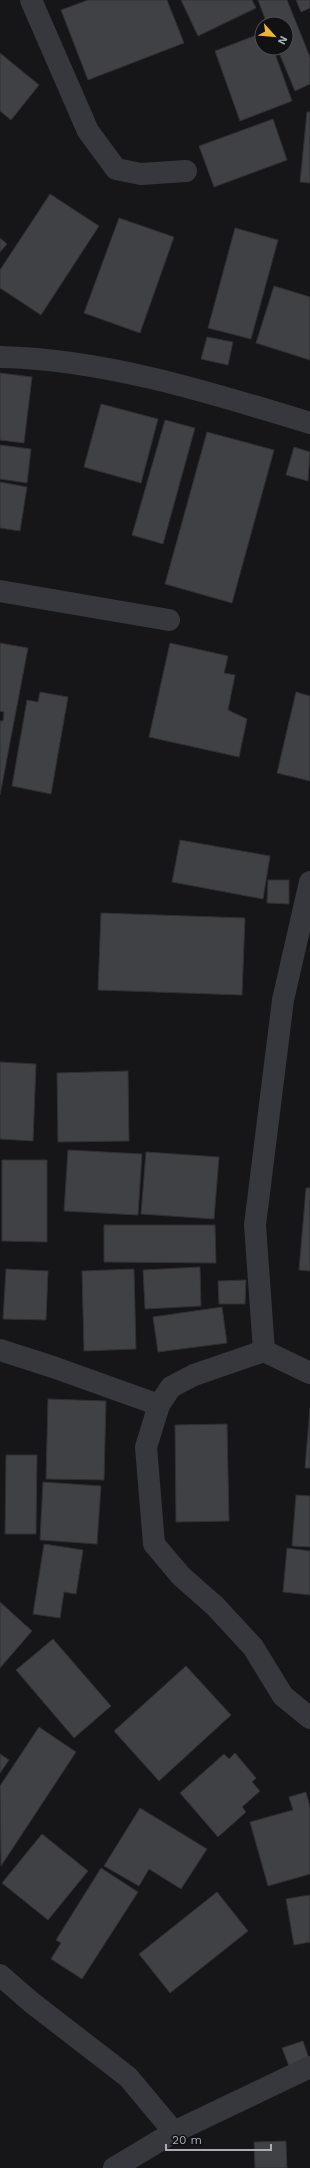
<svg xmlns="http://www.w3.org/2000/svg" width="310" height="2168" font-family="'Work Sans',sans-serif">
  <rect width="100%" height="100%" fill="#161618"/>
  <g fill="#404145" stroke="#303034">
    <path d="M88 0H167L184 43 88 80 61 10Z"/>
    <path d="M181 0H252L256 8 198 36Z"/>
    <path d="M258 0H287L310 57V84L295 91 277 48H286V24H267Z"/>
    <path d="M296 0H310V8L301 12Z"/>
    <path d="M262 33V48H273L292 101 240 121 215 51Z"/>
    <path d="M0 53 39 85 11 120 0 111Z"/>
    <path d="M307 112H310V183L300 182Z"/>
    <path d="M273 119 287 160 214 187 199 146Z"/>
    <path d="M50 194 99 226 41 315 0 288V270Z"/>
    <path d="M119 218 174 237 140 333 84 313Z"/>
    <path d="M235 228 278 240 251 339 208 328Z"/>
    <path d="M0 238 7 244 0 252Z"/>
    <path d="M274 286 310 297V360L256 343Z"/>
    <path d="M207 337 233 342 228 365 201 359Z"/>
    <path d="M0 373 32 377 24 443 0 440Z"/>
    <path d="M101 404 158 419 141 483 84 467Z"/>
    <path d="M165 420 195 428 163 544 132 535Z"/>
    <path d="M207 432 274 450 232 603 165 584Z"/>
    <path d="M0 445 31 449 27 483 0 479Z"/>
    <path d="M294 447 310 452 308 481 286 475Z"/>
    <path d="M0 482 27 487 20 531 0 528Z"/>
    <path d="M0 643 28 648 0 795V721H3L4 712 0 711Z"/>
    <path d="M170 643 228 656 224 673 235 675 228 710 247 719 239 757 149 737Z"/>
    <path d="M40 692 68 697 51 794 12 786 27 700 38 702Z"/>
    <path d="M296 692 310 696V781L277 773Z"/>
    <path d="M180 840 270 856 263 899 172 882Z"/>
    <path d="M268 880H289V904L267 903Z"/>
    <path d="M101 913 245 918 242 995 98 990Z"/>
    <path d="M0 1062 36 1064 33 1141 0 1139Z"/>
    <path d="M128 1071 129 1141 58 1142 57 1073Z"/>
    <path d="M68 1150 142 1154 138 1215 64 1211Z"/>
    <path d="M146 1152 219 1157 214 1219 141 1214Z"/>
    <path d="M2 1160H47V1242L2 1241Z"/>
    <path d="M306 1188H310V1271L299 1270Z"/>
    <path d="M104 1225H215L216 1263 104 1262Z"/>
    <path d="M200 1267 201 1306 145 1309 143 1270Z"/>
    <path d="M6 1269 48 1271 46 1320 3 1319Z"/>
    <path d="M134 1269 136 1349 84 1351 82 1271Z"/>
    <path d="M246 1280 245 1304H219L218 1281Z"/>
    <path d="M222 1307 227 1343 158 1352 153 1317Z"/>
    <path d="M48 1399 106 1401 104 1480 46 1479Z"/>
    <path d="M310 1408V1468H305Z"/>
    <path d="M227 1424 229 1521 176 1522 175 1425Z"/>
    <path d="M6 1455H37L36 1534H5Z"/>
    <path d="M43 1482 101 1486 97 1544 40 1540Z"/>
    <path d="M296 1495 310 1496V1547L292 1546Z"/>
    <path d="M44 1544 83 1550 76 1594 64 1592 60 1618 33 1614Z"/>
    <path d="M287 1548 310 1551V1595L283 1592Z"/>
    <path d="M0 1602 32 1631 0 1668Z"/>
    <path d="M53 1639 111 1706 74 1738 16 1670Z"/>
    <path d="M186 1666 231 1715 159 1781 114 1731Z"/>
    <path d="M39 1727 76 1752 1 1866 0 1786Z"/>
    <path d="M235 1753 256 1778 252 1782 260 1791 242 1807 246 1812 218 1837 180 1793 224 1754 229 1759Z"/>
    <path d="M0 1754 9 1760 0 1773Z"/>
    <path d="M306 1792 310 1807V1874L268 1886 250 1822 293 1810 289 1797Z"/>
    <path d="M140 1808 207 1849 181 1889 149 1869 139 1886 104 1866Z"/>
    <path d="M42 1834 88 1871 48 1920 2 1883Z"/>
    <path d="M101 1868 138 1892 82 1979 51 1959 61 1943 56 1940Z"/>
    <path d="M217 1892 248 1931 170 1993 139 1954Z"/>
    <path d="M310 1895V1942L294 1945 286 1899Z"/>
    <path d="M303 2041 309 2059 289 2066 282 2048Z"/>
    <path d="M286 2141 287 2168H255L254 2142Z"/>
  </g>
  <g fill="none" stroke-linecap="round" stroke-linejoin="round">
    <g stroke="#37383d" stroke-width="22">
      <path d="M31 0 88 131 116 169 141 174 186 171"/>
      <path d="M0 357C104 359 212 393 310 423"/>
      <path d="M0 591 169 620"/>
      <path d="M0 1350 53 1367 159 1405"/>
      <path d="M264 1351 255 1225 283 1000 310 882"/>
      <path d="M310 1373 264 1351 194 1375 171 1387 159 1405 146 1447 154 1544 181 1576 215 1606 253 1647 283 1696 310 1718"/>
      <path d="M0 1975 31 2002 128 2077 174 2132"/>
      <path d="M114 2168 174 2132 310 2067"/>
    </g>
  </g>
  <g transform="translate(274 36) rotate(117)"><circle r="19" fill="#111113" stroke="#4d4f55"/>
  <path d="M0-3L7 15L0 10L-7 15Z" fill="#f2b134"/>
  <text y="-6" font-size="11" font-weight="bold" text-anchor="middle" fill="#a8adb8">N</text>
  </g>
  <path d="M166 2144v6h105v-6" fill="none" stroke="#a8adb8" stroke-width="2"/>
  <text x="172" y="2144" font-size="12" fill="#a8adb8" stroke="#111113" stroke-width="3" paint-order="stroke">20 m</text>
</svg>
